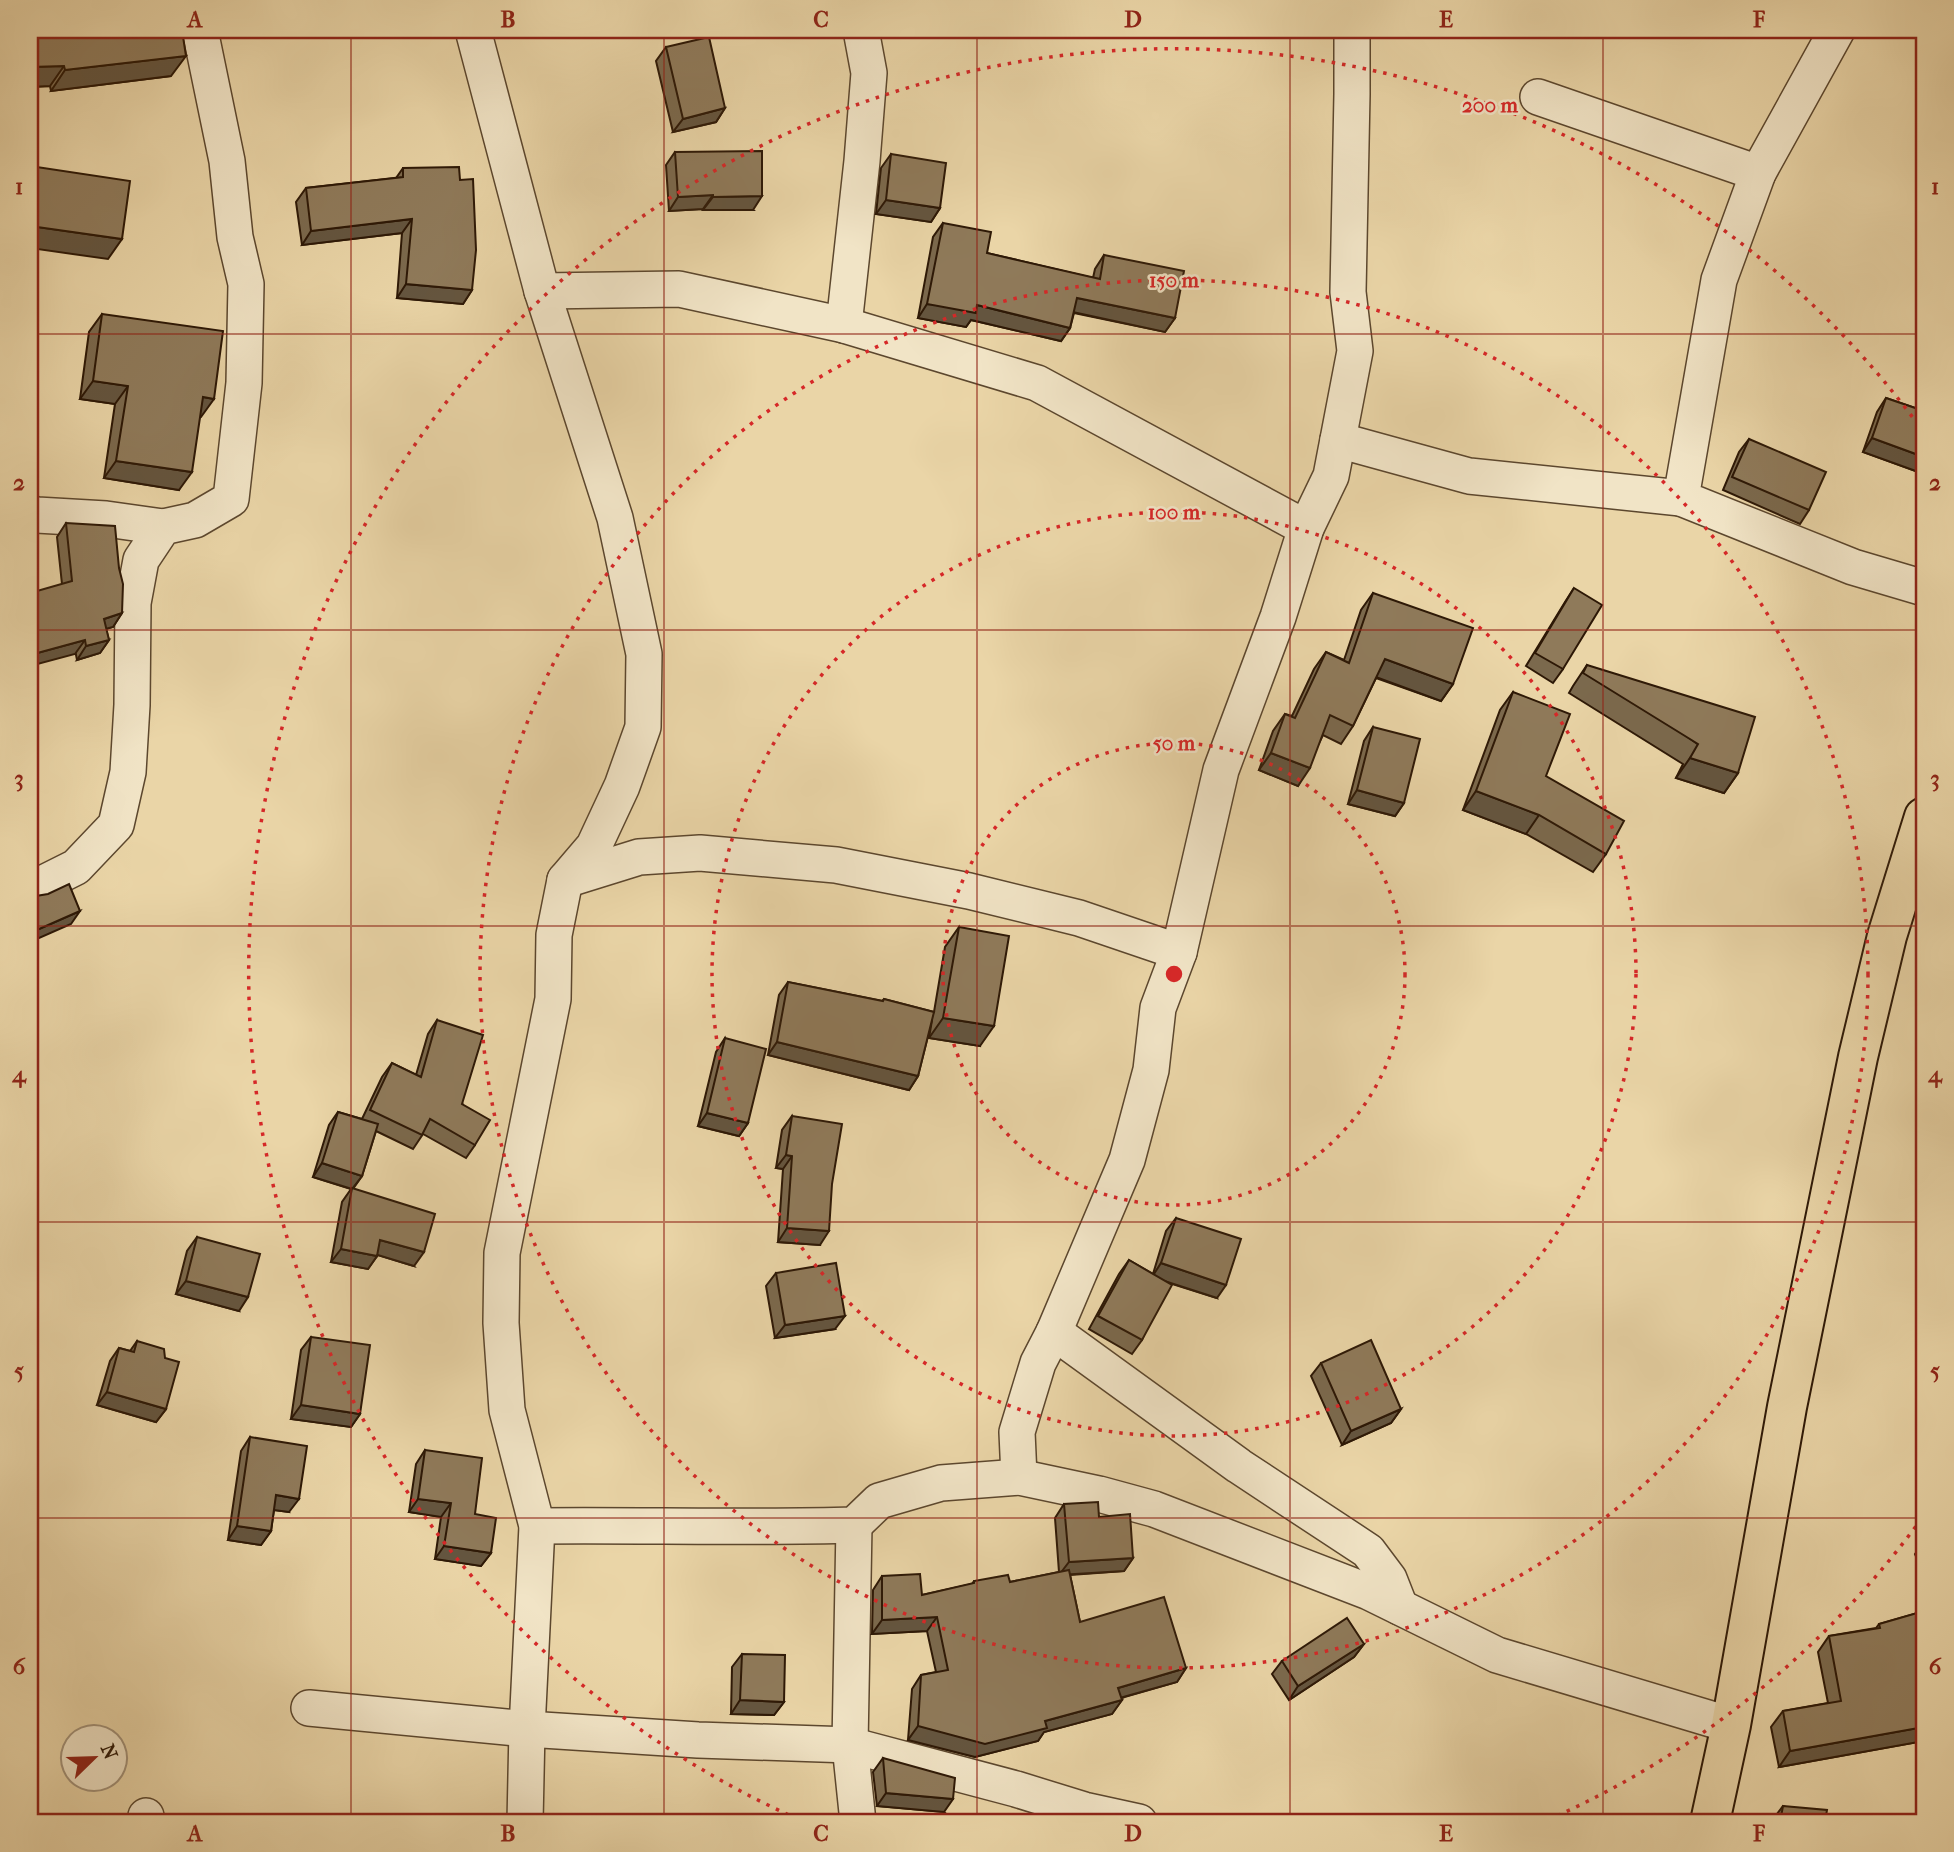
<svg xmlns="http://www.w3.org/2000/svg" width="1954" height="1852" font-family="'IM FELL French Canon',serif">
  <rect width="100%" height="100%" fill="#ead5a7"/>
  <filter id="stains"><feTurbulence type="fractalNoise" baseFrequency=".00286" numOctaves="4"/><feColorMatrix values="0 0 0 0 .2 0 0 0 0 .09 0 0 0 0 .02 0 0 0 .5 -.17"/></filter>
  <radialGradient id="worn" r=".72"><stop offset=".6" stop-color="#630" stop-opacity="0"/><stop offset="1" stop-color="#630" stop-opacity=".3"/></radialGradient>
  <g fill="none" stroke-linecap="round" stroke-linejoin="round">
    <g stroke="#5c472e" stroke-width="38">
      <g id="minor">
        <path d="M473 30 542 291 615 518 644 654 643 727 622 786 594 846 565 880 554 935 553 999 502 1253 501 1323 507 1410 537 1526 527 1729 525 1822"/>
        <path d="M1837 30 1758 173 1719 280 1681 498 1853 567 1924 588"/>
        <path d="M1538 97 1758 173"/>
        <path d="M542 291 679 289 844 325 1037 383 1306 528"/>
        <path d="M844 325 862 161 869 73 861 30"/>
        <path d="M1338 440 1469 476 1681 498"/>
        <path d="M30 513 37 515 106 519 163 527"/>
        <path d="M565 880 639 857 700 853 836 865 969 891 1079 918 1179 952"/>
        <path d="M30 890 76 867 116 825 128 772 132 705 133 603 141 560 163 527 195 520 231 499 244 383 246 284 235 237 227 161 200 30"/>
        <path d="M1054 1332 1239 1466 1368 1551 1389 1579 1400 1607"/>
        <path d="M1019 1477 1017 1432 1038 1363 1054 1332 1127 1160 1151 1070 1158 1008 1179 952 1221 770 1278 617 1306 528 1331 476 1355 351 1348 292 1352 94V30"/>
        <path d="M854 1525 850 1745 858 1822"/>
        <path d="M537 1526C642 1525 748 1528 854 1525L879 1501 941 1483 1019 1477 1099 1494 1154 1509 1369 1592 1497 1655 1731 1725"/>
        <path d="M309 1708 527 1729 698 1740 850 1745 1016 1789 1084 1810 1139 1822"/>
        <path d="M146 1816 147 1822"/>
      </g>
    </g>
    <g stroke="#2d1806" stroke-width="42">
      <path id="major" d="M1710 1822 1731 1725 1787 1407 1858 1057 1887 936 1924 817"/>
    </g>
    <use href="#minor" stroke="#f1e4c6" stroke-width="35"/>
    <use href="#major" stroke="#ead5a7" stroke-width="38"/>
  </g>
  <g fill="#7b694d" stroke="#2d1806" stroke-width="2">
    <path d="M30 30 171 76 51 91 50 86 30 87Z"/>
    <path d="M666 47 725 108 716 122 673 132 656 61Z"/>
    <path d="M675 152 753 210H703V209L669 211 666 165Z"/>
    <path d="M891 154 940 208 931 222 876 214 881 168Z"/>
    <path d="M403 168 460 180 472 290 463 304 397 298 402 233 302 245 296 202 306 188 396 178Z"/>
    <path d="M943 223 987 253 1093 278 1095 269 1104 255 1175 318 1165 332 1074 313 1070 328 1061 341 971 320 966 327 918 318 933 237Z"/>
    <path d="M102 314 201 417 200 416 179 490 104 478 115 404 80 399 89 332Z"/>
    <path d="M1886 398 1924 411V474L1863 452 1877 412Z"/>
    <path d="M1749 439 1809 510 1800 524 1723 490 1739 452Z"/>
    <path d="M66 523 122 613 113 627 106 629 109 640 100 653 77 660 62 584 57 537Z"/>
    <path d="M1574 588 1563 669 1553 683 1526 666 1565 602Z"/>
    <path d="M1373 593 1453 684 1441 701 1376 678 1353 726 1341 744 1323 735 1298 786 1259 770 1273 731 1285 714 1292 716 1314 669 1326 652 1344 660 1361 610Z"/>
    <path d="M1587 665 1738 773 1724 793 1676 778 1683 764 1569 693 1573 686Z"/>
    <path d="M1513 692 1546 776 1606 854 1593 872 1526 834 1463 810 1500 710Z"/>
    <path d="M1373 727 1404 803 1395 816 1348 804 1364 741Z"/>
    <path d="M959 927 980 1046 929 1038 932 1020 918 1076 909 1090 768 1055 779 995 788 982 882 1001 884 999 934 1012 945 947Z"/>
    <path d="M437 1020 475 1145 466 1158 423 1134 413 1149 376 1131 362 1176 353 1189 414 1266 378 1255 368 1269 331 1262 342 1202 351 1189 313 1177 329 1125 338 1112 362 1119 382 1077 392 1063 416 1075 428 1034Z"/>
    <path d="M725 1038 748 1123 739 1136 698 1126 716 1052Z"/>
    <path d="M792 1116 820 1245 778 1242 783 1169 776 1168 782 1130Z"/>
    <path d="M1176 1218 1217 1298 1166 1282 1142 1340 1132 1354 1089 1329 1119 1274 1129 1260 1153 1274 1166 1231Z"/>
    <path d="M197 1237 239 1311 176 1294 187 1251Z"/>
    <path d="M776 1273 835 1329 775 1338 766 1286Z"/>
    <path d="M311 1337 360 1414 351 1427 291 1419 301 1350Z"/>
    <path d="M137 1341 166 1409 156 1422 97 1405 110 1361 119 1348 130 1351Z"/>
    <path d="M1321 1363 1401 1409 1391 1423 1342 1445 1311 1376Z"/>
    <path d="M250 1437 289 1512 274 1510 271 1531 261 1545 228 1540 241 1451Z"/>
    <path d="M425 1450 475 1514 491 1553 481 1566 435 1559 441 1517 409 1512 416 1464Z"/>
    <path d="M1064 1504 1099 1517 1133 1558 1124 1571 1070 1575 1080 1622 1186 1668 1177 1682 1121 1698 1122 1700 1112 1714 1044 1732 1038 1741 975 1757 908 1740 912 1689 921 1675 936 1672 927 1631 872 1634 873 1590 882 1576 922 1595 972 1584 974 1581 1010 1582 1059 1572 1055 1518Z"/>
    <path d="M1924 1541V1575L1915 1554Z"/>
    <path d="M1924 1611V1741L1779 1767 1771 1727 1783 1711 1828 1703 1818 1652 1829 1636 1876 1628 1879 1624Z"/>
    <path d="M1364 1644 1354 1657 1289 1700 1272 1674 1282 1661Z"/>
    <path d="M742 1654 784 1702 774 1715 731 1714 732 1667Z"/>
    <path d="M883 1758 944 1812 877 1806 873 1772Z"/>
    <path d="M1783 1806 1825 1822H1771Z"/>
  </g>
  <g fill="#64553f" stroke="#2d1806" stroke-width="2">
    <path d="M186 56 171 76 51 91 65 70Z"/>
    <path d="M64 66 50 86 30 87V67Z"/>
    <path d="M725 108 716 122 673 132 683 119Z"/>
    <path d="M713 195 703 209 669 211 678 197Z"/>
    <path d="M762 196 753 210H703L713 197Z"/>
    <path d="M886 200 940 208 931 222 876 214Z"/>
    <path d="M412 219 402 233 302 245 311 231Z"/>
    <path d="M30 226 122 239 108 259 30 248Z"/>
    <path d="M406 284 472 290 463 304 397 298Z"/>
    <path d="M1077 298 1175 318 1165 332 1068 311Z"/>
    <path d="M927 304 977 305 1070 328 1061 341 971 320 966 327 918 318Z"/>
    <path d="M93 381 128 386 115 404 80 399Z"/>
    <path d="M203 397 214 399 201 417 190 415Z"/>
    <path d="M1872 438 1924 457V474L1863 452Z"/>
    <path d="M116 461 192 472 179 490 104 478Z"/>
    <path d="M122 613 113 627 94 632 104 619Z"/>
    <path d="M85 640 75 654 30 666V655Z"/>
    <path d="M109 640 100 653 77 660 86 646Z"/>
    <path d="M1385 659 1453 684 1441 701 1373 676Z"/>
    <path d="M1271 753 1310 768 1298 786 1259 770Z"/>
    <path d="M1690 758 1738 773 1724 793 1676 778Z"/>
    <path d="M1357 790 1404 803 1395 816 1348 804Z"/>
    <path d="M1476 791 1539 815 1526 834 1463 810Z"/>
    <path d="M80 911 71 924 30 942V933Z"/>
    <path d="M943 1018 994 1026 980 1046 929 1038Z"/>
    <path d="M777 1042 918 1076 909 1090 768 1055Z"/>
    <path d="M707 1113 748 1123 739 1136 698 1126Z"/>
    <path d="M786 1155 792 1156 783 1169 776 1168Z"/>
    <path d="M322 1163 362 1176 352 1189 313 1177Z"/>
    <path d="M787 1228 829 1231 820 1245 778 1242Z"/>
    <path d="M380 1240 424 1252 414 1266 371 1253Z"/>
    <path d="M341 1249 377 1256 368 1269 331 1262Z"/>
    <path d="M1161 1263 1226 1285 1217 1298 1152 1277Z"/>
    <path d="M186 1281 248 1297 239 1311 176 1294Z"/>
    <path d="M845 1316 835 1329 775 1338 785 1325Z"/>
    <path d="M107 1392 166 1409 156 1422 97 1405Z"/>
    <path d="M301 1405 360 1414 351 1427 291 1419Z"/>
    <path d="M1401 1409 1391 1423 1342 1445 1351 1431Z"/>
    <path d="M276 1495 299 1499 289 1512 266 1509Z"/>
    <path d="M418 1499 451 1503 441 1517 409 1512Z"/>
    <path d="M237 1526 271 1531 261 1545 228 1540Z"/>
    <path d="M444 1546 491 1553 481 1566 435 1559Z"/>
    <path d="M1133 1558 1124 1571 1059 1575 1069 1562Z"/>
    <path d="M937 1617 927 1631 872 1634 882 1620Z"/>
    <path d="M1364 1644 1354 1657 1289 1700 1298 1686Z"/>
    <path d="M1186 1668 1177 1682 1109 1701 1118 1688Z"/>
    <path d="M740 1700 784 1702 774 1715 731 1714Z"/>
    <path d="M1122 1700 1112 1714 1044 1732 1038 1741 975 1757 908 1740 918 1726 1045 1721Z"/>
    <path d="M1924 1727V1741L1779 1767 1790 1751Z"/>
    <path d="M886 1793 953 1799 944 1812 877 1806Z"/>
  </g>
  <g fill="#8f7a5a" stroke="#2d1806" stroke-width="2">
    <path d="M30 30H182L186 56 65 70 64 66 30 67Z"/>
    <path d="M709 37 725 108 683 119 666 47Z"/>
    <path d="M762 151V196L713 197V195L678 197 675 152Z"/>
    <path d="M891 154 946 163 940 208 886 200Z"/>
    <path d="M30 166 130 181 122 239 30 226Z"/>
    <path d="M459 167 460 180 473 179 476 250 472 290 406 284 412 219 311 231 306 188 403 177V168Z"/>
    <path d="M943 223 991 232 987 253 1100 279 1104 255 1184 271 1175 318 1077 298 1070 328 977 305 976 313 927 304Z"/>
    <path d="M102 314 223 331 214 399 203 397 192 472 116 461 128 386 93 381Z"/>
    <path d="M1886 398 1924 411V457L1872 438Z"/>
    <path d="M1749 439 1826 472 1809 510 1732 477Z"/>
    <path d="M66 523 115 526 119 568 123 584 122 613 104 619 109 640 86 646 85 640 30 655V593L72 581Z"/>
    <path d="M1574 588 1602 605 1563 669 1535 653Z"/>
    <path d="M1373 593 1473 628 1453 684 1385 659 1353 726 1330 715 1310 768 1271 753 1285 714 1295 718 1326 652 1349 663Z"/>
    <path d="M1587 665 1755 717 1738 773 1690 758 1698 744 1583 673Z"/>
    <path d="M1513 692 1570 714 1546 776 1624 821 1606 854 1539 815 1476 791Z"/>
    <path d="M1373 727 1420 739 1404 803 1357 790Z"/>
    <path d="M69 884 80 911 30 933V899L36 896 48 894Z"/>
    <path d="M959 927 1009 936 994 1026 943 1018Z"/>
    <path d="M788 982 883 1001 884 999 934 1012 918 1076 777 1042Z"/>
    <path d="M437 1020 483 1035 462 1104 490 1120 475 1145 430 1119 422 1135 370 1110 392 1063 421 1077Z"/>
    <path d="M725 1038 766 1049 748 1123 707 1113Z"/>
    <path d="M338 1112 378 1124 362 1176 322 1163Z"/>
    <path d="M792 1116 842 1124 832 1184 829 1231 787 1228 792 1156 786 1155Z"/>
    <path d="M352 1188 435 1214 424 1252 380 1240 377 1256 341 1249Z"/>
    <path d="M1176 1218 1241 1239 1226 1285 1161 1263Z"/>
    <path d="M197 1237 260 1254 248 1297 186 1281Z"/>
    <path d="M1129 1260 1172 1285 1142 1340 1098 1316Z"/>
    <path d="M836 1263 845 1316 785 1325 776 1273Z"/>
    <path d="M311 1337 370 1345 360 1414 301 1405Z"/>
    <path d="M1371 1340 1401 1409 1351 1431 1321 1363Z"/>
    <path d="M137 1341 164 1349 165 1358 179 1362 166 1409 107 1392 119 1348 134 1352Z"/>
    <path d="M250 1437 307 1446 299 1499 276 1495 271 1531 237 1526Z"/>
    <path d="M425 1450 482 1458 475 1514 496 1518 491 1553 444 1546 451 1503 418 1499Z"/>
    <path d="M1098 1502 1099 1517 1130 1514 1133 1558 1069 1562 1064 1504Z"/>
    <path d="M1069 1570 1080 1622 1164 1597 1186 1668 1118 1688 1122 1700 1045 1721 1047 1728 985 1744 918 1726 921 1675 948 1670 937 1617 882 1620V1576L920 1574 922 1595 974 1583V1581L1008 1575 1010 1582Z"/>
    <path d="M1924 1611V1634H1923L1924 1639V1727L1790 1751 1783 1711 1841 1701 1829 1636 1880 1628 1879 1624Z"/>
    <path d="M1347 1618 1364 1644 1298 1686 1282 1661Z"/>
    <path d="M742 1654 785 1655 784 1702 740 1700Z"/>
    <path d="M883 1758 955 1778 953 1799 886 1793Z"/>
    <path d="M1783 1806 1827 1810 1825 1822H1780Z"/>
  </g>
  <path fill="none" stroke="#8f2418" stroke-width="2" stroke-opacity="0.55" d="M351 30V1822M664 30V1822M977 30V1822M1290 30V1822M1603 30V1822M30 334H1924M30 630H1924M30 926H1924M30 1222H1924M30 1518H1924"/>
  <g fill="none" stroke="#d62828" stroke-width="3.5" stroke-dasharray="3.5 7">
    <circle cx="1174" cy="974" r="231"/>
    <circle cx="1174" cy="974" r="462"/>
    <circle cx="1174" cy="974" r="694"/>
    <path d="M1922 1518A925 925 0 0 1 1550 1819M798 1819A925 925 0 1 1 1922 430"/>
  </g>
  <circle cx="1174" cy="974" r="10" fill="#d62828" stroke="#f1e4c6" stroke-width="3.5"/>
  <g font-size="21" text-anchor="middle" font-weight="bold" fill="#d62828" stroke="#f1e4c6" stroke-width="5" stroke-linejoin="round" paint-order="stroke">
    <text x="1490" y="112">200 m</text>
    <text x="1174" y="287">150 m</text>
    <text x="1174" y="519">100 m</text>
    <text x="1174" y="750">50 m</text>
  </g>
  <rect width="1954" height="1852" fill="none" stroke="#ead5a7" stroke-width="77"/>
  <g transform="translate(94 1758) rotate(67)"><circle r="33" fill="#f1e4c6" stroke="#a39279" stroke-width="2"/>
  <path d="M0-5L12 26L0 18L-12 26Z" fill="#8f2418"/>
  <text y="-10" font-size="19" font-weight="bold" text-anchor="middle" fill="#2d1806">N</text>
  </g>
  <rect x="38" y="38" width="1878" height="1776" fill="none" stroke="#8f2418" stroke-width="2.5"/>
  <g font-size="23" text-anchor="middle" font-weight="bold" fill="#8f2418">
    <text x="195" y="27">A</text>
    <text x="508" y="27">B</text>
    <text x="821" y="27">C</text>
    <text x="1133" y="27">D</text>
    <text x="1446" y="27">E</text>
    <text x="1759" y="27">F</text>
    <text x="19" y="194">1</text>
    <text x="1935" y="194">1</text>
    <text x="19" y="490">2</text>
    <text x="1935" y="490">2</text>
    <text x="19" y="786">3</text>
    <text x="1935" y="786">3</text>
    <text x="19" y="1082">4</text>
    <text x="1935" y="1082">4</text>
    <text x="19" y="1378">5</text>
    <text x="1935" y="1378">5</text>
    <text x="19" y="1674">6</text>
    <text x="1935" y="1674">6</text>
    <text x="195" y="1841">A</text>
    <text x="508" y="1841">B</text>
    <text x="821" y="1841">C</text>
    <text x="1133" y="1841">D</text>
    <text x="1446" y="1841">E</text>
    <text x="1759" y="1841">F</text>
  </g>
  <rect width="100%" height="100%" filter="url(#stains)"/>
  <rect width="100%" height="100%" fill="url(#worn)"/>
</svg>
